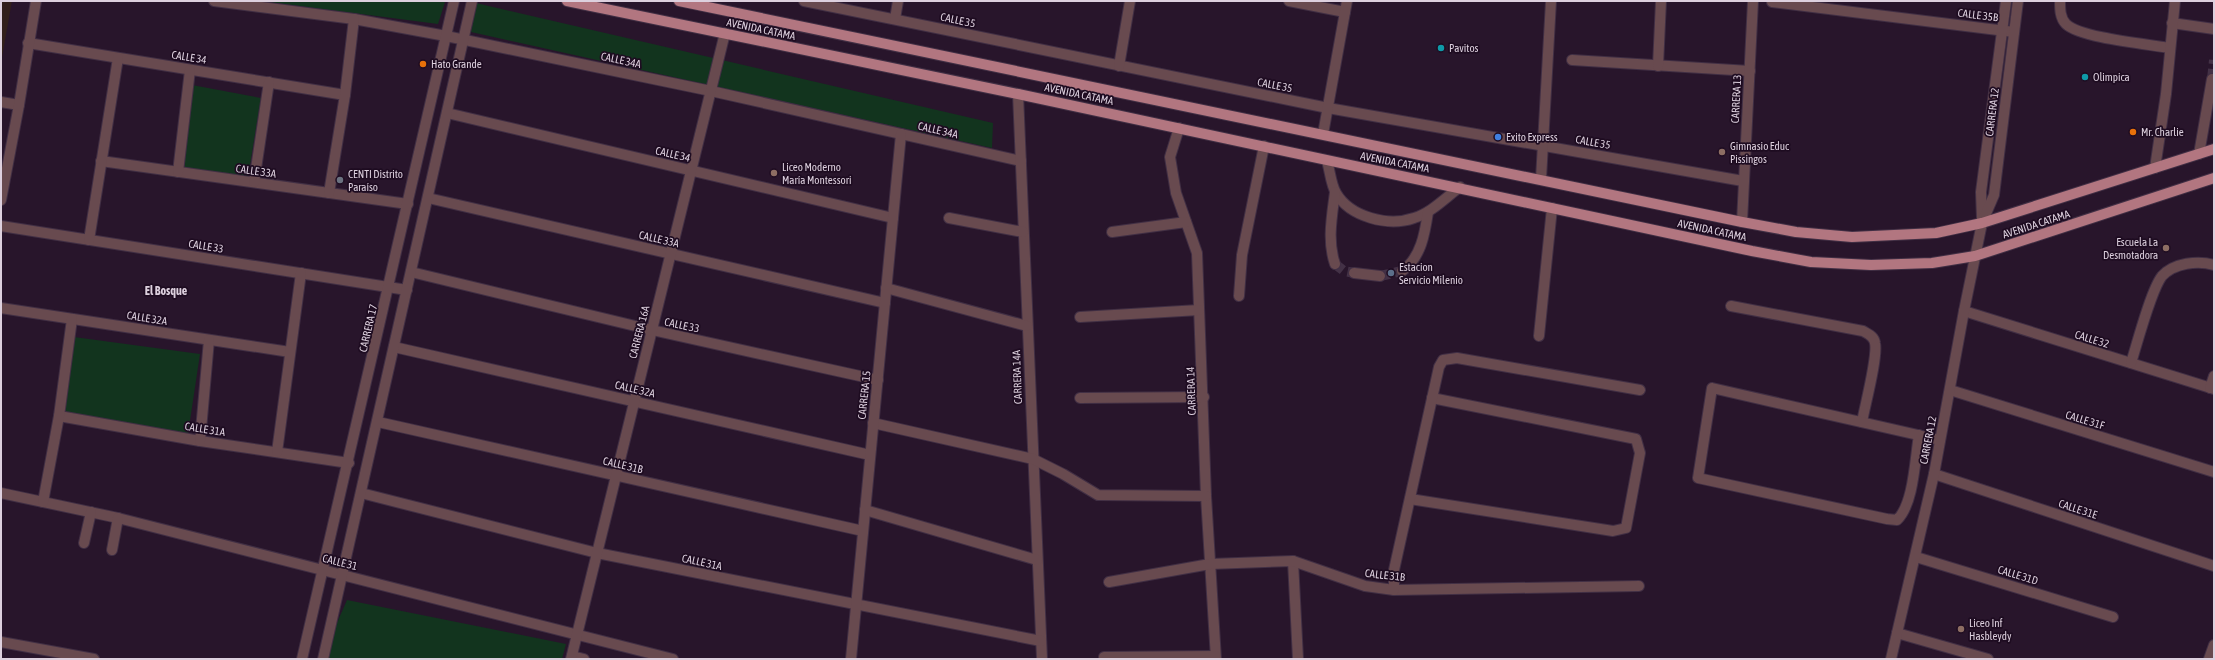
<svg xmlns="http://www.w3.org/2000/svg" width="2215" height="660" font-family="'Asap Condensed',sans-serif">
  <rect width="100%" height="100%" fill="#28152b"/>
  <path fill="#321f1b" d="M1 1H12L1 63Z"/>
  <g fill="#12341e">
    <path d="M261 1H426L445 2 438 24Z"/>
    <path d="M476 3 993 123 992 148 471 32Z"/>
    <path d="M192 85 261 98 248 177 184 170Z"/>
    <path d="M74 337 200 354 188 434 63 412Z"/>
    <path d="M347 600 566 644 562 659H327L336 625Z"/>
  </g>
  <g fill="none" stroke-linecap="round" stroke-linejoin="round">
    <g stroke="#433146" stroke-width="10" stroke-dasharray="10 5" stroke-linecap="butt">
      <path d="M2212 79 2214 60"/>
      <path d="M1335 264 1344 271 1354 273"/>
      <path d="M1380 276 1402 271"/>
    </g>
    <g stroke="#412f44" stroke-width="12">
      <g id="minor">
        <path d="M214 1 354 19 446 36 711 91 1021 161"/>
        <path d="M804 1 1328 108 1743 181"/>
        <path d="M1289 1 1345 12"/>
        <path d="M2060 1C2060 9 2060 18 2066 24 2080 38 2147 44 2170 48"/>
        <path d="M1772 2 2014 32"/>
        <path d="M895 19 898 1"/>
        <path d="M2172 23 2214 29"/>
        <path d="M28 43 345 95"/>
        <path d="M1572 60 1750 71"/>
        <path d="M1119 66 1130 1"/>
        <path d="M1658 66 1661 1"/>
        <path d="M1018 94 1042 659"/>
        <path d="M1 102 19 105"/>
        <path d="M447 113 893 218"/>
        <path d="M1179 128 1170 157 1176 193 1197 253 1206 496 1216 659"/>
        <path d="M1323 134 1347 1"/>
        <path d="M2199 154 2212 79"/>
        <path d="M101 161 408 204"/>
        <path d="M1327 161C1330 171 1331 185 1336 193 1350 217 1388 227 1414 218 1431 213 1445 198 1460 187"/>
        <path d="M2155 168 2166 94 2175 1"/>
        <path d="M178 172 190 70"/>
        <path d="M1541 179 1551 1"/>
        <path d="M254 182 269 82"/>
        <path d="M329 193 345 95 354 19"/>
        <path d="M428 198 885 303"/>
        <path d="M1 200 19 105 36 1"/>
        <path d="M949 218 1023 232"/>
        <path d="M1982 219 1981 192 2006 1"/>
        <path d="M1742 222 1753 1"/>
        <path d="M1 226 407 290"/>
        <path d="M1112 232 1186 222"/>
        <path d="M89 240 118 58"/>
        <path d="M1335 264C1327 241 1332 216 1335 192"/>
        <path d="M1402 271C1421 258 1425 233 1428 212"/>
        <path d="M411 272 652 330 878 380"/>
        <path d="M1354 273 1380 276"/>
        <path d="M886 288 1027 326"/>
        <path d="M1239 296 1242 255 1264 146"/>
        <path d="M1731 306 1863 331C1868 334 1874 336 1875 343 1878 357 1865 405 1862 422"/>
        <path d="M1 308 290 352"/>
        <path d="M1964 311 2214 389"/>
        <path d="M1080 317 1199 310"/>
        <path d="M1539 336 1552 208"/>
        <path d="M394 347 870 455"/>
        <path d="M2131 363C2137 344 2151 290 2162 276 2174 263 2198 260 2214 265"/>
        <path d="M2210 388 2214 376"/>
        <path d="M1950 390 2214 472"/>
        <path d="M1080 398 1204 397"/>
        <path d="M59 416 200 441 349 463"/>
        <path d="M378 422 863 531"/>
        <path d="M873 423 1033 459 1063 474 1098 495 1206 496"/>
        <path d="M1919 435C1915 458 1914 504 1897 520L1887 519 1698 478 1712 388 1940 440"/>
        <path d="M200 441 209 340"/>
        <path d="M277 452 301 273"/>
        <path d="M1934 474 2214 566"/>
        <path d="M1 493 118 518 673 659"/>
        <path d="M361 493 597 553 1041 641"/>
        <path d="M1410 499 1613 531 1626 528 1640 453 1636 439 1432 398"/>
        <path d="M43 502 59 416 72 319"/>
        <path d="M865 510 1037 560"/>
        <path d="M84 543 91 512"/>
        <path d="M112 550 118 518"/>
        <path d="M1916 557 2113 617"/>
        <path d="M1293 561 1298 659"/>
        <path d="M1109 582 1210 564 1293 561 1365 586 1394 590 1639 586"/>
        <path d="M1394 590V570L1439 367 1443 360 1457 358 1640 390"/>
        <path d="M1897 633 1988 659"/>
        <path d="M1 642 94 659"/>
        <path d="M572 656 584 659"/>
        <path d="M1104 657 1215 656"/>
        <path d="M302 659 454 1"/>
        <path d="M323 659 472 1"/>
        <path d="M571 659 725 33"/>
        <path d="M851 659 901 134"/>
        <path d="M1891 659 1934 474 1964 311 1982 223 1994 195 2018 1"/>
        <path d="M2209 659 2214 645"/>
      </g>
    </g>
    <g stroke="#412f44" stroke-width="12">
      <g id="major">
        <path d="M567 1 1018 94 1752 251 1811 262 1871 265 1932 263 1975 256 2214 178"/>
        <path d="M679 1 1742 222 1796 232 1852 237 1936 233 1982 223 2214 149"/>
      </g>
    </g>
    <use href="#minor" stroke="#684a4f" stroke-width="10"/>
    <use href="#major" stroke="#b27680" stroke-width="10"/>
  </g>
  <g fill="#0f9aa8" stroke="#1e0c21" stroke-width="1.5">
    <circle cx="1441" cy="48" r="4"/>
    <circle cx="2085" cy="77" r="4"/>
  </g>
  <g fill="#e8710a" stroke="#1e0c21" stroke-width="1.5">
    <circle cx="423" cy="64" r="4"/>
    <circle cx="2133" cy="132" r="4"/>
  </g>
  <circle fill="#3f7fe0" stroke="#1e0c21" stroke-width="1.5" cx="1498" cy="137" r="4"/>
  <g fill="#8d6e63" stroke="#1e0c21" stroke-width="1.5">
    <circle cx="1722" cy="152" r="4"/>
    <circle cx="774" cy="173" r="4"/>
    <circle cx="2166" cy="248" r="4"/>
    <circle cx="1961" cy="629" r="4"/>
  </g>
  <circle fill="#6b7280" stroke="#1e0c21" stroke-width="1.5" cx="340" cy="180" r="4"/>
  <circle fill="#5c6f8a" stroke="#1e0c21" stroke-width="1.5" cx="1391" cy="273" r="4"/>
  <g text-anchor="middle" stroke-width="3.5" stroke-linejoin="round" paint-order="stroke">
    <g font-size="11" fill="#ddd0de" stroke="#1e0c21">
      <text transform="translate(1978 15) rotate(7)" y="4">CALLE 35B</text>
      <text transform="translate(958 20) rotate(12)" y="4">CALLE 35</text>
      <text transform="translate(761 29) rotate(12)" y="4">AVENIDA CATAMA</text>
      <text transform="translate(189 57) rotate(9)" y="4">CALLE 34</text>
      <text transform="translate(621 60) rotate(12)" y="4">CALLE 34A</text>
      <text transform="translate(1275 85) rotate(11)" y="4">CALLE 35</text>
      <text transform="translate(1079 94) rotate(12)" y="4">AVENIDA CATAMA</text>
      <text transform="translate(1736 99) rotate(-87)" y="4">CARRERA 13</text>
      <text transform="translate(1992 112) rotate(-83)" y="4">CARRERA 12</text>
      <text transform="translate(938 130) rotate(13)" y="4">CALLE 34A</text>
      <text transform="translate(1593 142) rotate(10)" y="4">CALLE 35</text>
      <text transform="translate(673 154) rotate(13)" y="4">CALLE 34</text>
      <text transform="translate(1395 162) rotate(11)" y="4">AVENIDA CATAMA</text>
      <text transform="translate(256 171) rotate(8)" y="4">CALLE 33A</text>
      <text transform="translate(2036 224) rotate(-18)" y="4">AVENIDA CATAMA</text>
      <text transform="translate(1712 230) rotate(12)" y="4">AVENIDA CATAMA</text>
      <text transform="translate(659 239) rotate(13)" y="4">CALLE 33A</text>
      <text transform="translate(206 246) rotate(9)" y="4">CALLE 33</text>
      <text transform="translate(147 318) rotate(9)" y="4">CALLE 32A</text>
      <text transform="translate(682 325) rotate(12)" y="4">CALLE 33</text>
      <text transform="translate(368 328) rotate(-77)" y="4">CARRERA 17</text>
      <text transform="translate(639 332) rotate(-76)" y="4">CARRERA 16A</text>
      <text transform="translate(2092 339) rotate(17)" y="4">CALLE 32</text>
      <text transform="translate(1017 377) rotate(-92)" y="4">CARRERA 14A</text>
      <text transform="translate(635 389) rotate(13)" y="4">CALLE 32A</text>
      <text transform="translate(1191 391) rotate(-92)" y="4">CARRERA 14</text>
      <text transform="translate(864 395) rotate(-84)" y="4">CARRERA 15</text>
      <text transform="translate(2085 420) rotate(17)" y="4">CALLE 31F</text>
      <text transform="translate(205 429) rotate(9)" y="4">CALLE 31A</text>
      <text transform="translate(1928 440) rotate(-79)" y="4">CARRERA 12</text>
      <text transform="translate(623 465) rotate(13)" y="4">CALLE 31B</text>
      <text transform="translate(2078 509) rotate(18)" y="4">CALLE 31E</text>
      <text transform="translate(340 562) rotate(14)" y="4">CALLE 31</text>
      <text transform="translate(702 562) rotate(12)" y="4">CALLE 31A</text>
      <text transform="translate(1385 575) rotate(6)" y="4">CALLE 31B</text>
      <text transform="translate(2018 575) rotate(17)" y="4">CALLE 31D</text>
    </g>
    <g font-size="11" fill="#ddd0de" stroke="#1e0c21" text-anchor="start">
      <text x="1449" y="52">Pavitos</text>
      <text x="431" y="68">Hato Grande</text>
      <text x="2093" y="81">Olimpica</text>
      <text x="2141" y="136">Mr. Charlie</text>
      <text x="1506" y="141">Exito Express</text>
      <text x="1730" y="150">Gimnasio Educ<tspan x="1730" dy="13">Pissingos</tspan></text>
      <text x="782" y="171">Liceo Moderno<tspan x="782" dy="13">María Montessori</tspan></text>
      <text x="348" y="178">CENTI Distrito<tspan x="348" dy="13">Paraíso</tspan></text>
      <text x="2158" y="246" text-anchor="end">Escuela La<tspan x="2158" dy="13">Desmotadora</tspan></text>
      <text x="1399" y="271">Estacion<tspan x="1399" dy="13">Servicio Milenio</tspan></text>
      <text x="1969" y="627">Liceo Inf<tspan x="1969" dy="13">Hasbleydy</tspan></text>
    </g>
    <g font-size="12" font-weight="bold" fill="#ddd0de" stroke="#1e0c21">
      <text x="166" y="295">El Bosque</text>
    </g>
  </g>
  <rect width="2215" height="660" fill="none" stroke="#ddd0de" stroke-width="4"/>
</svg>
